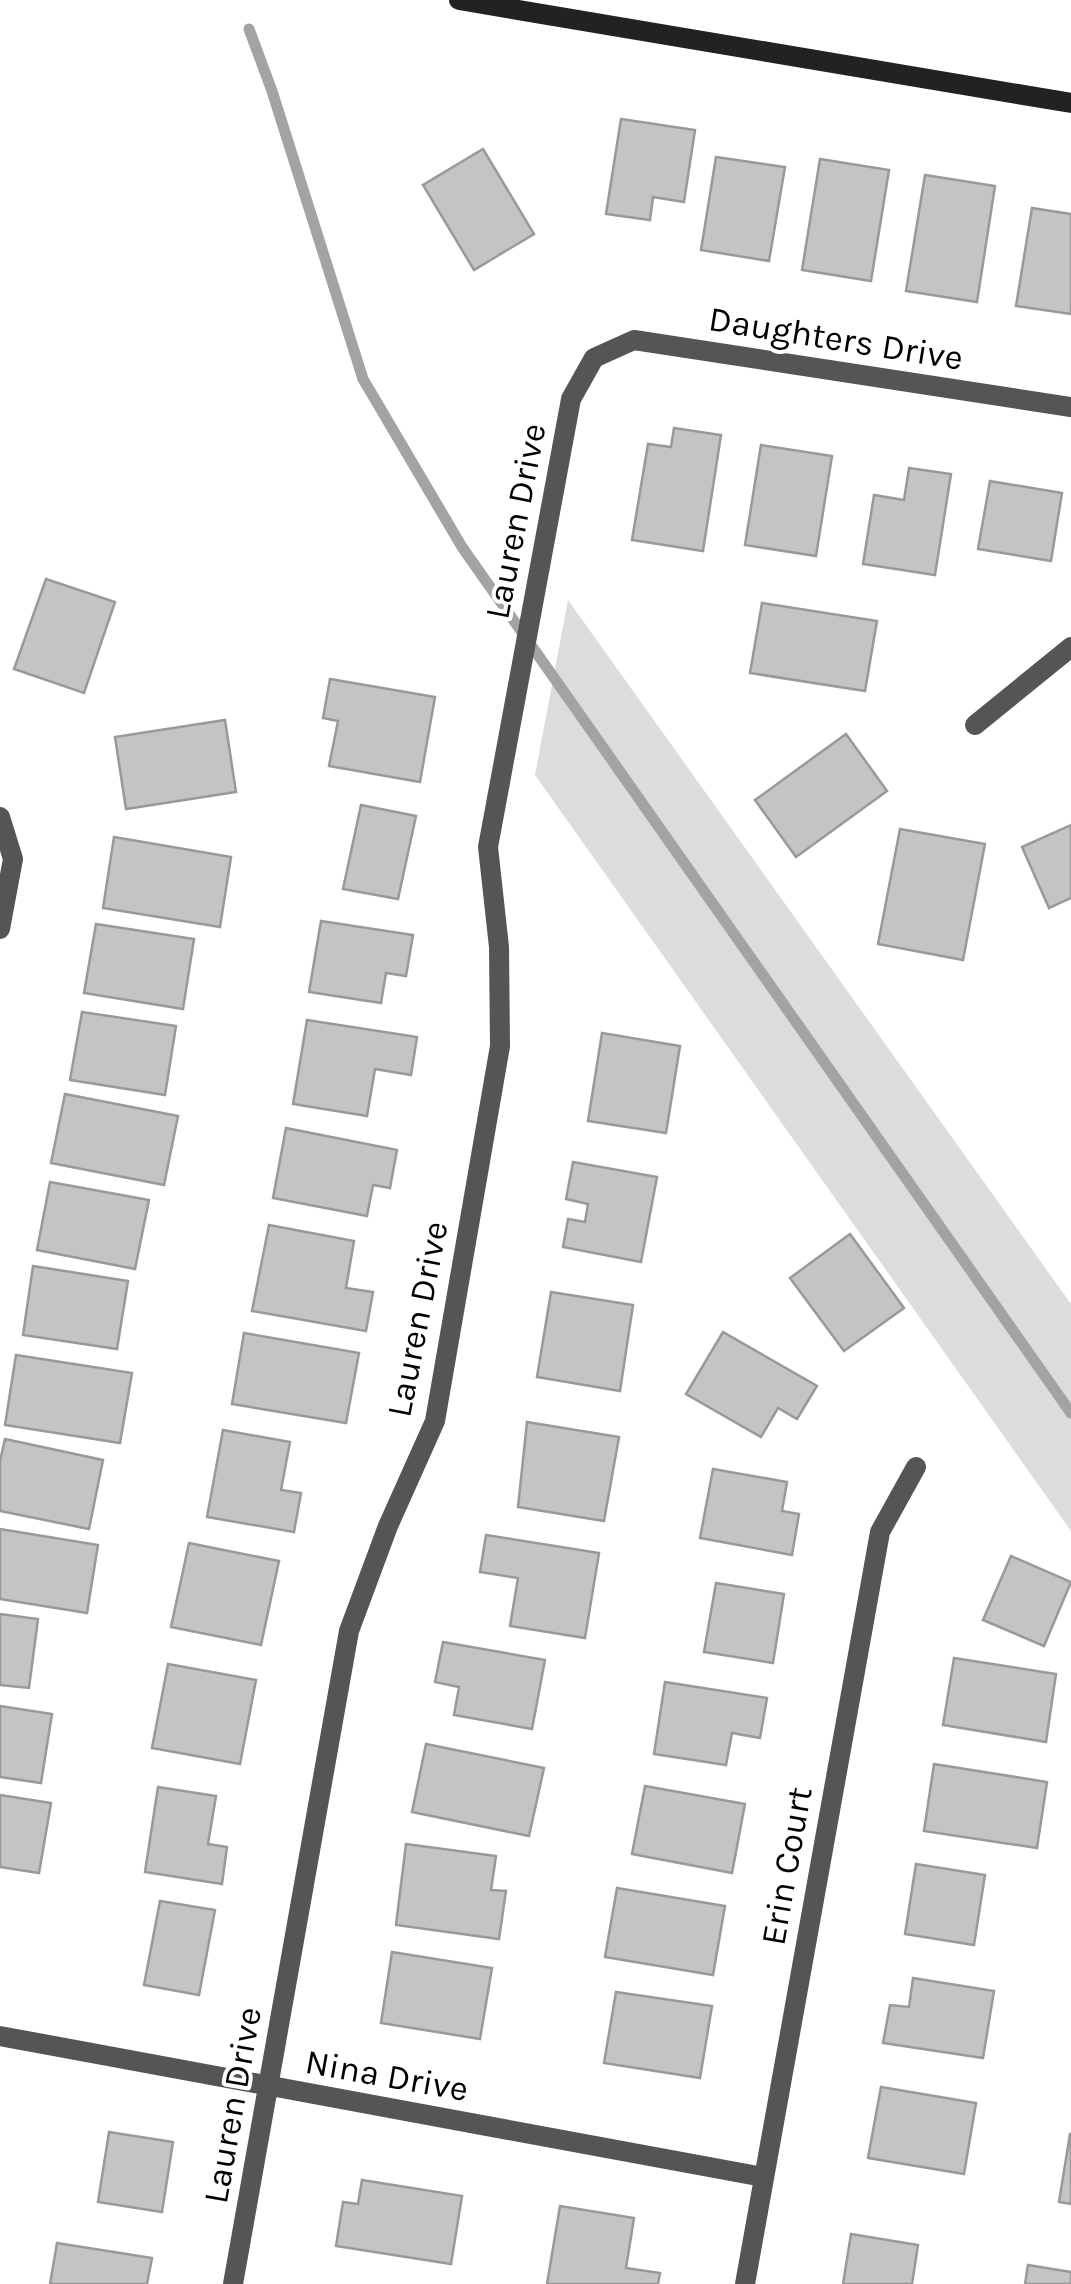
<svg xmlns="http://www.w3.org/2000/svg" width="1071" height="2284" font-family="Karla,sans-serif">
  <rect width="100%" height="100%" fill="#fff"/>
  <path fill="#dcdcdc" d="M568 600 1071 1304V1531L535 775Z"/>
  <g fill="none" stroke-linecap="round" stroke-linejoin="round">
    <path stroke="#a3a3a3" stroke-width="11" d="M249 29 272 91 363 379 462 547 1071 1413"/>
  </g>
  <g fill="#c4c4c4" stroke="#999" stroke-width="2.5">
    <path d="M621 119 695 130 684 202 653 197 650 220 606 214Z"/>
    <path d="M483 149 534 234 474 270 423 185Z"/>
    <path d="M716 157 785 167 769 261 701 250Z"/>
    <path d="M820 159 889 170 871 281 802 270Z"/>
    <path d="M925 175 995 186 977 302 906 291Z"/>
    <path d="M1032 208 1071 214V314L1016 306Z"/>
    <path d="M674 428 721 435 703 551 632 540 648 444 671 447Z"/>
    <path d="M761 445 832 456 816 556 745 545Z"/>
    <path d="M909 468 951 474 935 575 863 564 874 495 904 500Z"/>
    <path d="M990 481 1062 493 1051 561 978 549Z"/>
    <path d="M46 579 115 602 84 693 14 669Z"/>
    <path d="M762 603 877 621 865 691 750 673Z"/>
    <path d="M330 679 435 697 420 782 329 766 338 721 323 718Z"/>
    <path d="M225 720 236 792 126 809 115 737Z"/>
    <path d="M846 734 887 791 796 857 755 800Z"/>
    <path d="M361 805 416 816 398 899 343 889Z"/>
    <path d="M1071 825V898L1049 908 1022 847Z"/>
    <path d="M900 829 985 844 963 960 878 944Z"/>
    <path d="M114 837 231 857 220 927 103 908Z"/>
    <path d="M321 921 413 935 406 976 386 973 381 1003 309 992Z"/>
    <path d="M96 924 194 939 183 1009 84 993Z"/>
    <path d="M82 1012 176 1026 165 1095 70 1080Z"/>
    <path d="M307 1020 417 1037 411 1075 375 1069 367 1116 293 1104Z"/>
    <path d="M602 1033 680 1046 666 1133 588 1121Z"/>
    <path d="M65 1094 178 1116 164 1185 51 1163Z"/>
    <path d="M286 1128 397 1150 390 1188 373 1185 367 1216 273 1198Z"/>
    <path d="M573 1162 657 1177 641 1262 563 1247 568 1219 585 1222 588 1204 566 1199Z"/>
    <path d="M50 1182 149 1200 135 1269 37 1250Z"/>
    <path d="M269 1225 354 1241 346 1288 373 1292 366 1331 252 1311Z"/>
    <path d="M850 1234 904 1308 844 1351 790 1278Z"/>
    <path d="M33 1266 128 1281 117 1349 23 1335Z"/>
    <path d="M551 1292 633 1305 620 1391 537 1377Z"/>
    <path d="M723 1332 817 1386 797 1419 778 1408 761 1437 686 1394Z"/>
    <path d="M244 1333 359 1353 346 1423 232 1404Z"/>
    <path d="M16 1355 132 1373 120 1443 5 1425Z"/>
    <path d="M527 1422 619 1437 604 1521 518 1507Z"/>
    <path d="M223 1430 290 1442 281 1490 301 1493 294 1532 207 1517Z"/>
    <path d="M5 1439 103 1460 89 1529 0 1511V1461Z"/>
    <path d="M713 1469 787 1482 782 1511 799 1514 792 1555 700 1538Z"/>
    <path d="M0 1529 98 1545 87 1613 0 1599Z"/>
    <path d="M486 1535 599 1553 585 1638 510 1626 518 1578 480 1572Z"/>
    <path d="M189 1543 279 1561 261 1645 171 1627Z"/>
    <path d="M1011 1556 1071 1582 1044 1646 983 1620Z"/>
    <path d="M716 1583 784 1594 773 1663 704 1652Z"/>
    <path d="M0 1614 38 1619 29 1688 0 1685Z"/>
    <path d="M443 1642 545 1660 532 1729 454 1715 459 1687 435 1682Z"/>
    <path d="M954 1658 1056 1674 1046 1742 943 1725Z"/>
    <path d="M168 1664 256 1680 240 1764 152 1748Z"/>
    <path d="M665 1682 767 1698 760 1738 732 1733 726 1765 654 1754Z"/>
    <path d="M0 1706 52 1714 41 1783 0 1777Z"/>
    <path d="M426 1744 544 1768 529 1836 412 1812Z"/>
    <path d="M934 1764 1047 1782 1037 1848 924 1831Z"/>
    <path d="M645 1786 745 1804 732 1873 632 1854Z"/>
    <path d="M158 1787 216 1796 208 1844 227 1847 222 1884 145 1872Z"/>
    <path d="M0 1795 51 1803 39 1873 0 1867Z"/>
    <path d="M406 1844 496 1856 491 1890 506 1891 499 1939 396 1925Z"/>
    <path d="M916 1864 985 1875 974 1945 905 1934Z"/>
    <path d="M617 1888 725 1906 713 1975 605 1957Z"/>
    <path d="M160 1901 215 1910 199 1995 144 1985Z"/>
    <path d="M392 1952 492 1968 480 2039 381 2023Z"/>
    <path d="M913 1978 994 1991 983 2058 883 2043 890 2005 909 2007Z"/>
    <path d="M616 1992 712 2006 700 2078 604 2063Z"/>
    <path d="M881 2087 976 2103 964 2174 868 2158Z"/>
    <path d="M109 2132 173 2142 162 2212 98 2202Z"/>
    <path d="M1070 2134H1071V2204L1059 2202Z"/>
    <path d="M362 2180 462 2196 451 2264 336 2246 343 2202 358 2204Z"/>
    <path d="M560 2206 634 2218 626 2268 660 2273 658 2284H547Z"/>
    <path d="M851 2234 918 2245 912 2284H843Z"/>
    <path d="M57 2243 152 2258 147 2284H50Z"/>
    <path d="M1028 2265 1071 2272V2284H1025Z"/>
  </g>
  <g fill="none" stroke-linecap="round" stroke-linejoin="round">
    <g stroke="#555" stroke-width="20">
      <path d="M975 725 1071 647"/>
      <path d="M0 817 13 859 0 929"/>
      <path d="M0 2036 763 2177"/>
      <path d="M233 2284 349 1631 388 1526 435 1421 500 1046 499 947 488 847 571 399 594 358 634 340 1071 407"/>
      <path d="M745 2284 880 1532 916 1467"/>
    </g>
    <path stroke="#222" stroke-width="20" d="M459 0 1071 103"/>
  </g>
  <g text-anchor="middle" stroke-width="8" stroke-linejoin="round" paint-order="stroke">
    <g font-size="35" fill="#000" stroke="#fff">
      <text transform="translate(836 338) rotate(9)" y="12">Daughters Drive</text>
      <text transform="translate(515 521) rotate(-79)" y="12">Lauren Drive</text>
      <text transform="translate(417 1319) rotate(-79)" y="12">Lauren Drive</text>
      <text transform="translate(786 1866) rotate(-80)" y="12">Erin Court</text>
      <text transform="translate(387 2075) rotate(10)" y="12">Nina Drive</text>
      <text transform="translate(232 2105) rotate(-80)" y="12">Lauren Drive</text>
    </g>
  </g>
</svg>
